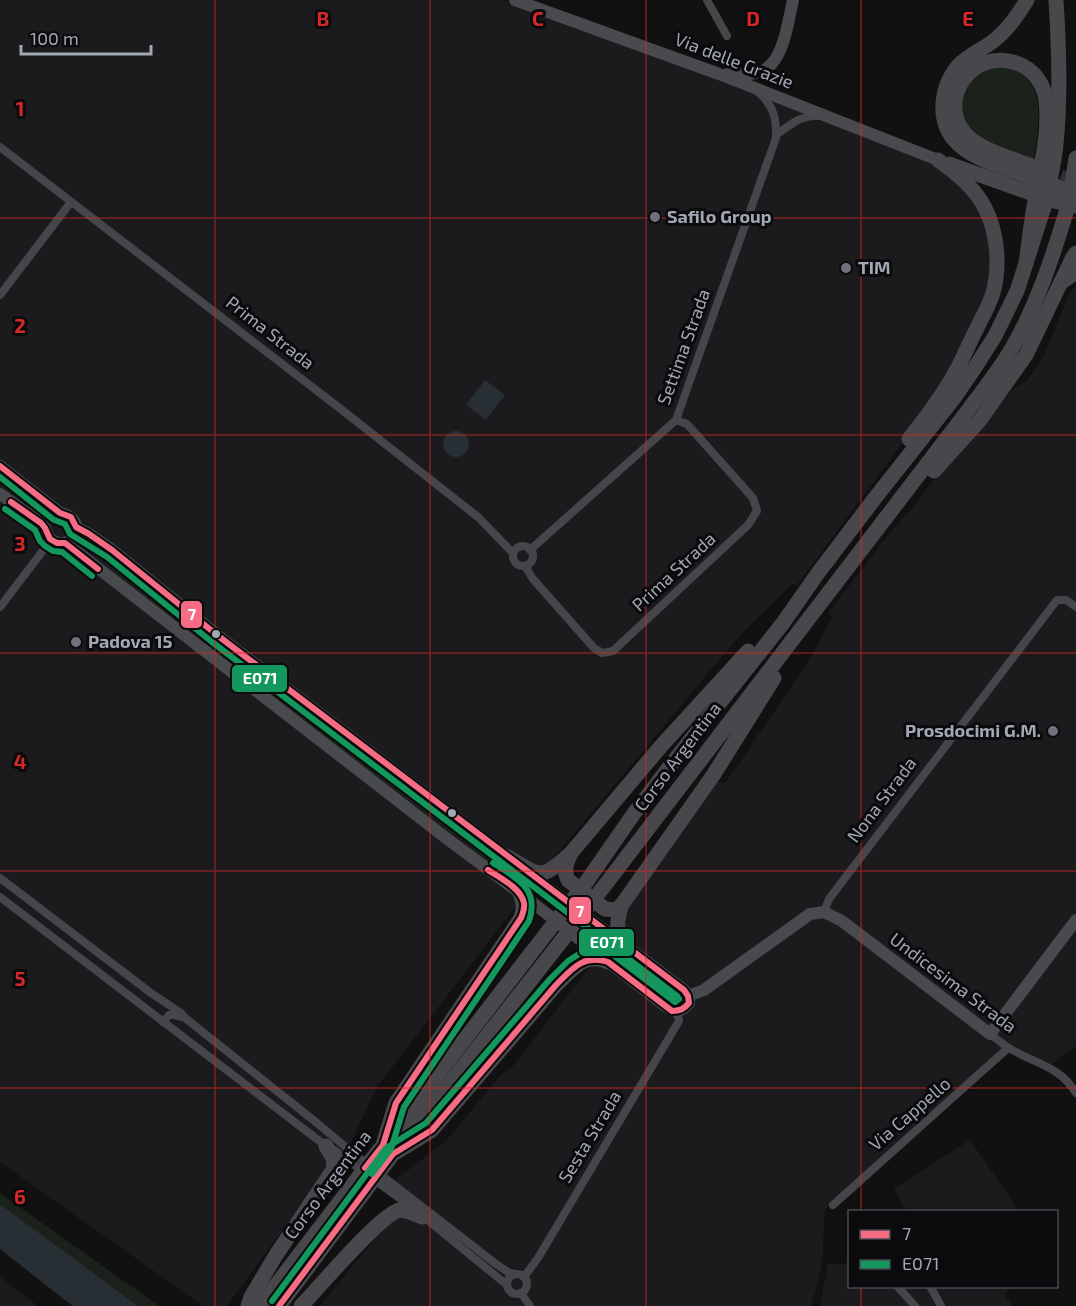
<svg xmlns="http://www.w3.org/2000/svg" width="1076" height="1306" font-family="'Exo 2',sans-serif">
  <rect width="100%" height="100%" fill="#111"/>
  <g fill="#1b1b1d">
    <path d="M0 0H501L736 86 932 164 969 194 991 234 992 272 988 299 926 412 797 585 792 584 741 634 550 862 377 1087 350 1144 327 1169 227 1306H203L0 1162Z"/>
    <path d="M1076 285V1046L1048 1067 1012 1051 825 1209 822 1264 811 1306H320L381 1231 408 1192 394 1181 446 1141 499 1077 513 1066 588 969 622 919 627 907 714 781 725 783 751 747V745L807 664 832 618 828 613 888 535 912 508 949 460 985 423 1012 390 1027 381 1043 357 1070 292Z"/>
    <path d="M970 1140 1013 1202 1017 1211H906L894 1189Z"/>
    <path d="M849 1261 850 1286 1012 1287 1004 1294 1012 1306H820L828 1264H845Z"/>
    <path d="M0 1277 38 1306H0Z"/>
  </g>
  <g fill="#1b211b">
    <path d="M1000 67C1005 68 1010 68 1014 70 1049 83 1037 133 1034 161L990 145 973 134 962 115 961 101 969 81 986 69Z"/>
    <path d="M0 474 50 512 43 518 30 511 0 488Z"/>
    <path d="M111 555 205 631 204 637 198 640 105 564Z"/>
    <path d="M225 647 306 709 305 715 300 718 219 656V650Z"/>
    <path d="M322 725H325L460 827 459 833 454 835 319 733V730Z"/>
    <path d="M477 842H480L534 883 533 889 527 891 473 850 474 844Z"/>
    <path d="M607 941H610L679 994 678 999 675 1001H671L606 951 604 947Z"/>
    <path d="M0 1193 159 1306H138L0 1204Z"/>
  </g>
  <g fill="#272e34">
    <path d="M485 380 505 395 486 420 466 405Z"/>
    <circle cx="456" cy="444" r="13"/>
    <path d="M0 1204 138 1306H73L66 1301 0 1249Z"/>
  </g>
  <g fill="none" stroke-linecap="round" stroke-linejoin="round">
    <path stroke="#2e2f31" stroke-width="15" stroke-dasharray="15 8" stroke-linecap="butt" d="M1039 169 1076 183"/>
    <g stroke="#45464a" stroke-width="8">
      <path d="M707 0 727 36"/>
      <path d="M776 135C790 125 800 115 818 116"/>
      <path d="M0 147 342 410 478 517 513 553"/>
      <path d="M0 295 71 202"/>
      <circle cx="523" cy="556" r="10"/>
      <path d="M530 550 676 420 776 138C777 119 773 105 759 93"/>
      <path d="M525 566 533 579 594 648 602 653 613 651 748 525 757 511 753 498 687 424 676 420"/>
      <path d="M0 607 51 540"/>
      <path d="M204 652 217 635"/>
      <path d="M0 878 151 993 181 1013 184 1017 317 1123 354 1154 496 1264 508 1272 515 1274"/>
      <path d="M0 897 326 1146 334 1150 414 1209 507 1285"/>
      <path d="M824 912 829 899 1057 600H1066L1076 607"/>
      <path d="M163 1022 169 1015H174L183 1017"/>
      <path d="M990 1034C996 1038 1002 1044 1009 1048 1034 1064 1059 1065 1076 1093"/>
      <path d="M833 1205 1008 1048"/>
      <circle cx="517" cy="1284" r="10"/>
      <path d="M524 1277 538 1258 679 1021 677 1011"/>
      <path d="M897 1286 915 1306"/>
      <path d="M930 1286 941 1306"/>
      <path d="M521 1293 530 1306"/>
    </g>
    <g stroke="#494a4e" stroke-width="12">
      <path d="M515 0 719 74 938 160"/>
      <path d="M727 74C737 74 750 76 760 72 784 64 788 21 793 0"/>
      <path d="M1060 285 1076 274"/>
      <path d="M0 466 60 513C79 516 82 535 65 543"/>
      <path d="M0 494 35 519 45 528 48 536 51 540 60 544 65 543 76 551 446 838 520 893 664 1005C676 1013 680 1014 689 1003L688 996 684 990 506 856 217 635 112 550 89 534 76 527"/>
      <path d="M688 996 704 990 810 914 824 912 842 921 990 1034 1076 920"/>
    </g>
    <g stroke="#48484c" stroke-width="15">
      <path d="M1027 0C1017 16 1007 31 992 42 981 50 967 56 958 66 949 77 944 88 943 103 940 148 981 160 1016 172 1036 179 1056 186 1076 194"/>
      <path d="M956 95C946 143 998 153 1032 166"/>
      <path d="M949 164 1050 200 1076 206"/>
      <path d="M909 439C926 417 943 395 956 371 963 358 969 344 976 330 982 317 991 303 994 289 1000 264 997 231 985 208 975 188 956 173 938 160"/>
      <path d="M934 471 980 420 1026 355 1073 257 1076 253"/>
      <path d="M571 853C567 862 563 870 568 880L605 909 615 910 621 906"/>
      <path d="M506 856C541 876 539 882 571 853L662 745 748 651"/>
      <path d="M587 881 635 812 677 757 783 623 818 573 875 498 954 398 974 369 995 336 1017 291 1044 207"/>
      <path d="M602 889 969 409C984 389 1000 369 1012 348 1037 305 1053 256 1067 209"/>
      <path d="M626 946C616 930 616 925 621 906L714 774 774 678"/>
      <path d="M390 1136 549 930"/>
      <path d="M402 1144 563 939"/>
      <path d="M383 1145 396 1103 521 918C524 908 524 903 520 893"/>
      <path d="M393 1154 432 1130 556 985C572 970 585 951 608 962"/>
      <path d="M248 1306 251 1297 276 1255 333 1170 334 1160 326 1146"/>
      <path d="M260 1306 354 1183"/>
      <path d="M279 1306 365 1191"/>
      <path d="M301 1306C319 1288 381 1213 400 1210 407 1210 416 1215 422 1217"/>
    </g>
    <g stroke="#48484c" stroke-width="15">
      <path d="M956 95C971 45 1040 51 1046 101 1050 134 1040 168 1035 201 1031 222 1029 243 1026 264"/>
      <path d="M1044 207C1049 186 1054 165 1056 144 1061 96 1059 47 1056 0"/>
      <path d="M1067 209 1071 190 1076 158"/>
      <path d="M549 930 587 881"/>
      <path d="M563 939 602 889"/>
      <path d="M354 1183 379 1150"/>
      <path d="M365 1191 390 1158"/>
    </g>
    <g stroke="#0b0b0d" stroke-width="10">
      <g id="bus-1">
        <path d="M0 466 60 513 71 517 76 527 89 534 112 550 217 635 684 990 688 996 689 1003C684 1009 680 1011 672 1011L608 962C583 954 572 969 556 985L432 1130 393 1154 279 1306"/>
        <path d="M11 502 41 523 45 528 50 539 57 543H65L98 569"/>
        <path d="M365 1168 383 1145 396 1103 521 918C523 913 525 909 524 903 521 888 500 878 488 870"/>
      </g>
    </g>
    <g stroke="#0b0b0d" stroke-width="10">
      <g id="bus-2">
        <path d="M0 477 54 520 65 524 70 534 107 557 212 642 677 996 679 999 675 1002 612 954 600 950H591L582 952 568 961 550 979 426 1123 386 1148 272 1301"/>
        <path d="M5 509 35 530 40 541 45 546 53 551 62 552 92 576"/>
        <path d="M372 1174 391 1149 404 1107 529 921C540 889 517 878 493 863"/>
      </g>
    </g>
    <use href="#bus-1" stroke="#f66c85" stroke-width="6"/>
    <use href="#bus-2" stroke="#13975d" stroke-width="6"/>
  </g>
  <path fill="none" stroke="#d62828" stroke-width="1.5" stroke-opacity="0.55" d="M215 0V1306M430 0V1306M646 0V1306M861 0V1212M0 218H1076M0 435H1076M0 653H1076M0 871H1076M0 1088H1076M861 1286V1306"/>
  <g fill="#6f727a" stroke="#0b0b0d" stroke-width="2">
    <circle cx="655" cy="217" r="6"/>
    <circle cx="846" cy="268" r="6"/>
    <circle cx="76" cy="642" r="6"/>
    <circle cx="1053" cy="731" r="6"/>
  </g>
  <g fill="#a1a7b3" stroke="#0b0b0d" stroke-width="2">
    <circle cx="216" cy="634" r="5"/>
    <circle cx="452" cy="813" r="5"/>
  </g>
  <g text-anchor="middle" stroke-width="6" stroke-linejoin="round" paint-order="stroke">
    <g font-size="18" fill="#a1a7b3" stroke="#0b0b0d">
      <text transform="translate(734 61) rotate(21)" y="6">Via delle Grazie</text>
      <text transform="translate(270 333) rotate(38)" y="6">Prima Strada</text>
      <text transform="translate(684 347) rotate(-70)" y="6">Settima Strada</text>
      <text transform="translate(674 572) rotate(-43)" y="6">Prima Strada</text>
      <text transform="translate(678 757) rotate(-53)" y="6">Corso Argentina</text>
      <text transform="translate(882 800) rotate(-53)" y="6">Nona Strada</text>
      <text transform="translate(953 983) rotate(37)" y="6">Undicesima Strada</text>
      <text transform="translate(910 1114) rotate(-41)" y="6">Via Cappello</text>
      <text transform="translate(590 1137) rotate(-59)" y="6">Sesta Strada</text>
      <text transform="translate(328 1185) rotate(-53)" y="6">Corso Argentina</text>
    </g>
    <g font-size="18" font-weight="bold" fill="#a1a7b3" stroke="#0b0b0d" text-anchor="start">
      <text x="667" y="223">Safilo Group</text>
      <text x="858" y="274">TIM</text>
      <text x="88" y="648">Padova 15</text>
      <text x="1041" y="737" text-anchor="end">Prosdocimi G.M.</text>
    </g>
  </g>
  <g font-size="20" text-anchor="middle" font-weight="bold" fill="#d62828" stroke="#0b0b0d" stroke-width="6" stroke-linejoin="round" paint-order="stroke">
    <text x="323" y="26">B</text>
    <text x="538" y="26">C</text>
    <text x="753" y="26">D</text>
    <text x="968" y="26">E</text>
    <text x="20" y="116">1</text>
    <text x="20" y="333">2</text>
    <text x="20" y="551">3</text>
    <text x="20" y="769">4</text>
    <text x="20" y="986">5</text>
    <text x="20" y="1204">6</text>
  </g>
  <g stroke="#0b0b0d" stroke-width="2">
    <rect x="180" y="600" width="23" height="29" rx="6" fill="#f66c85"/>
    <rect x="231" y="664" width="57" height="29" rx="6" fill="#13975d"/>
    <rect x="568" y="896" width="24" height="29" rx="6" fill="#f66c85"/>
    <rect x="578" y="928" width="57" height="29" rx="6" fill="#13975d"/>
  </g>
  <g font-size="16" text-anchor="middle" font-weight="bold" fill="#fff">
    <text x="192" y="620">7</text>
    <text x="260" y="684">E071</text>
    <text x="580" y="917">7</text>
    <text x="607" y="948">E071</text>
  </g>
  <rect x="848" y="1210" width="210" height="78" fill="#0b0b0d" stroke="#47494f" stroke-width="1.5"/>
  <rect x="860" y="1230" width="30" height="9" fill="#f66c85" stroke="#47494f" stroke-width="1.5"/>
  <text x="902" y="1240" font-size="18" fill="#a1a7b3">7</text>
  <rect x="860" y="1260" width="30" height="9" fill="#13975d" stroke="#47494f" stroke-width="1.5"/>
  <text x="902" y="1270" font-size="18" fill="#a1a7b3">E071</text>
  <path d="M21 45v9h130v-9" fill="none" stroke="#a1a7b3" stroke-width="3"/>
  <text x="30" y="45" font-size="18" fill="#a1a7b3" stroke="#0b0b0d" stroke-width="4.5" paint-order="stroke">100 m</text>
</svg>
